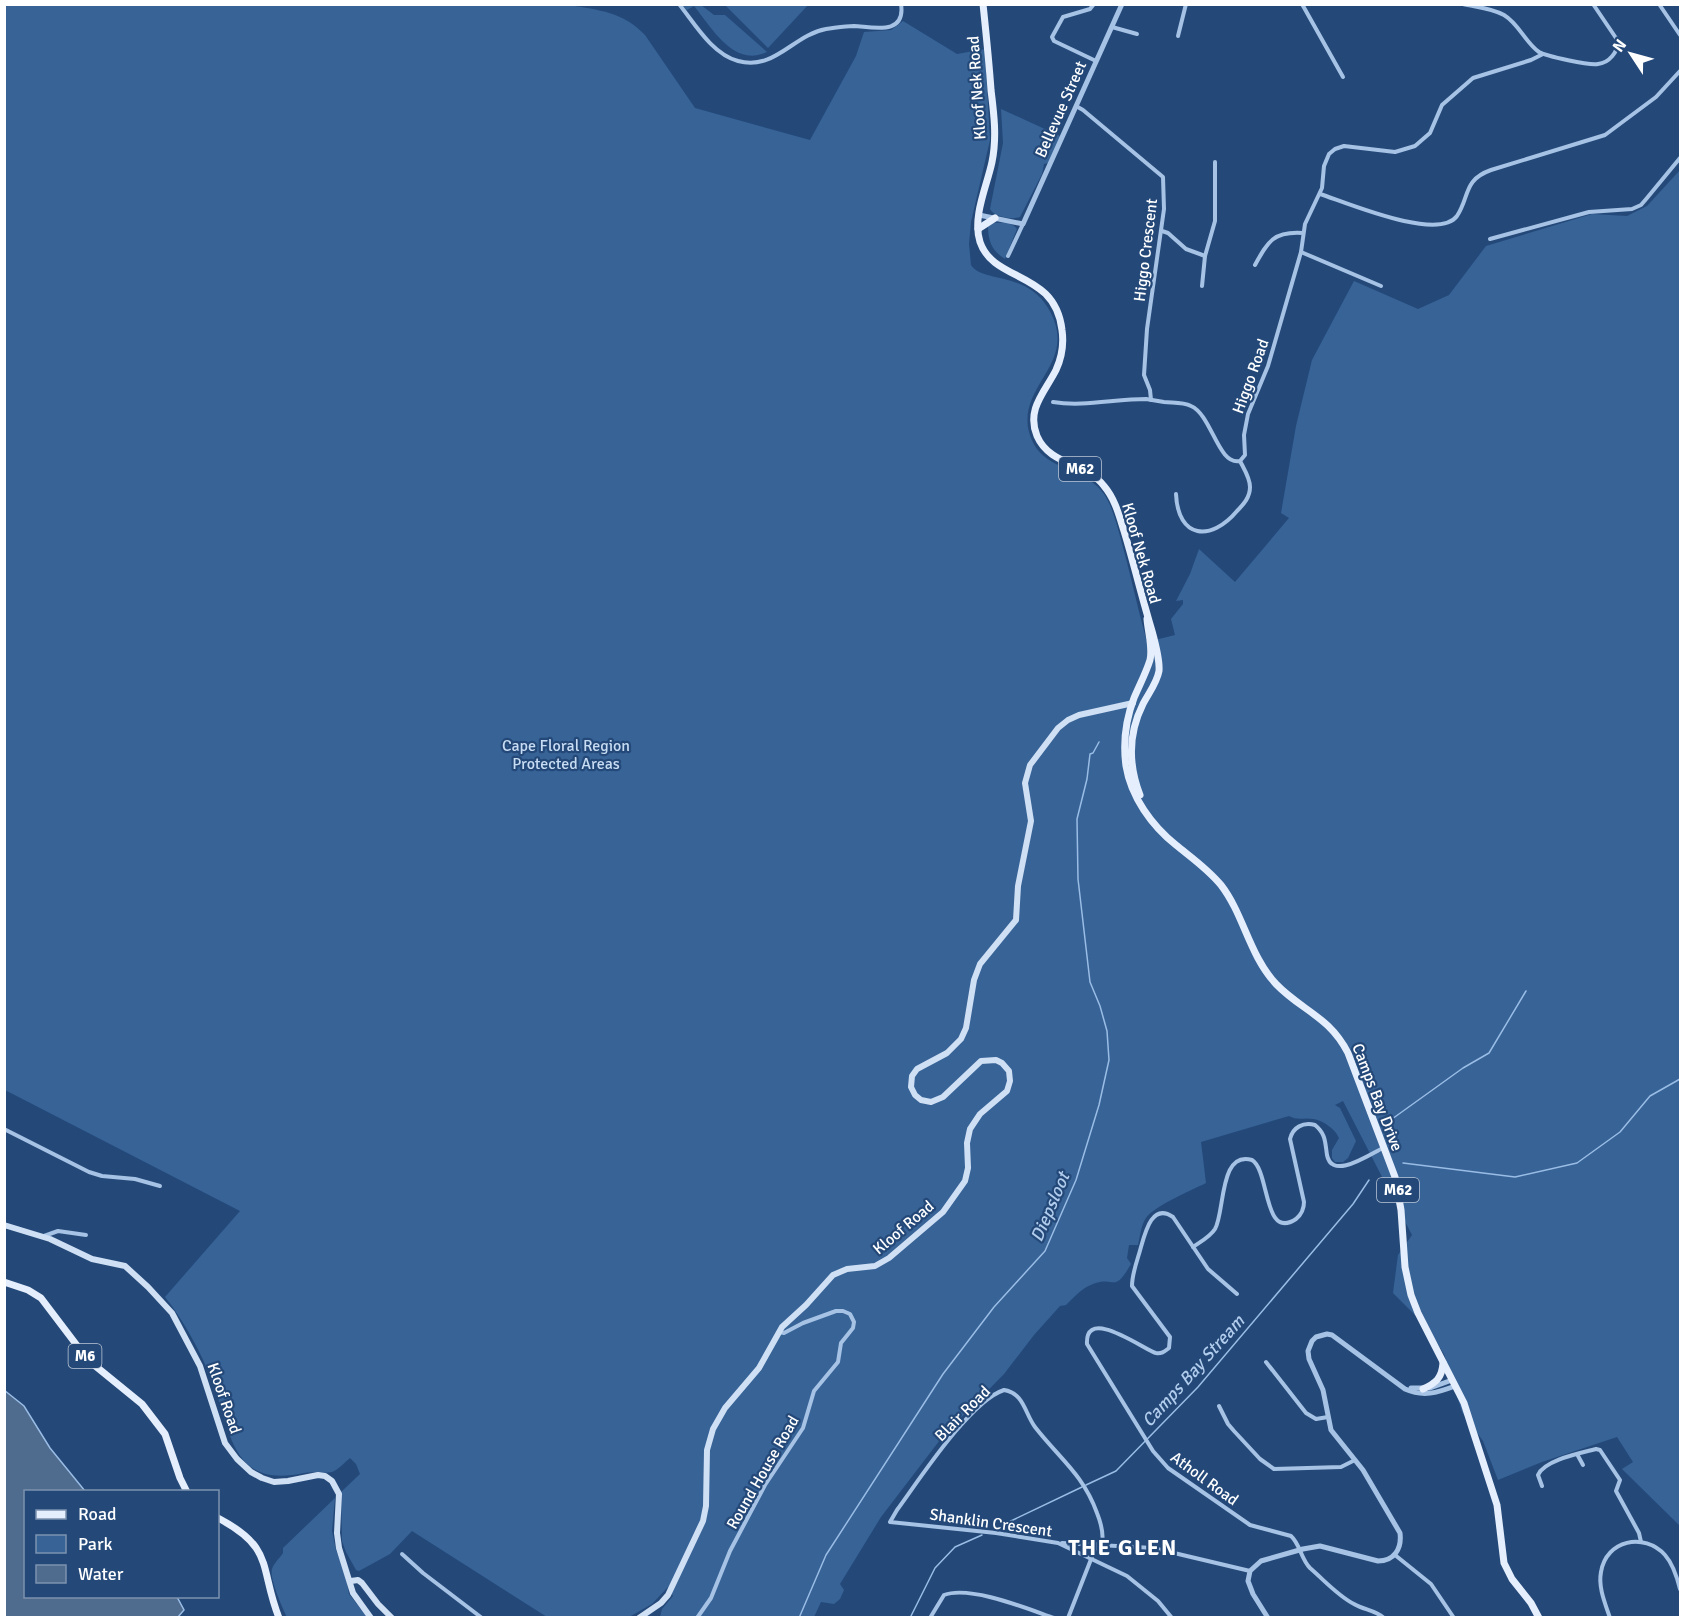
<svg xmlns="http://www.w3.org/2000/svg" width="1685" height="1622" font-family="Signika,sans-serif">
  <rect width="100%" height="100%" fill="#244979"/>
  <g fill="#376397">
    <path d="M809 4 768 48 725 5V4Z"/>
    <path d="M5 5H569C599 10 623 12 645 35L695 108 810 140 856 56 864 32 891 30 903 21 957 54 985 49 990 140 971 222 969 244 971 265C982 283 1026 271 1048 308 1081 363 1017 384 1029 432 1040 473 1083 464 1104 494 1112 506 1116 522 1120 536 1130 571 1137 607 1147 642L1175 635 1171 619 1183 604V600L1176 601 1190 574 1199 549 1235 582 1289 518 1281 513 1296 426 1312 360 1354 281 1418 309 1449 295 1486 246 1592 214 1627 216 1647 206 1680 170V1526L1622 1469 1633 1462 1617 1437 1542 1462 1498 1480 1483 1441 1462 1412 1444 1354 1426 1326 1393 1293 1398 1255 1412 1235 1343 1101 1335 1105 1340 1108 1356 1141 1348 1158 1343 1162H1335L1332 1158V1150L1339 1138C1336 1130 1323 1120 1313 1119 1304 1117 1298 1121 1289 1116L1201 1142 1206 1183C1192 1190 1154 1206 1146 1218 1141 1225 1140 1237 1138 1245H1129L1127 1258 1131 1264C1113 1295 1116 1275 1093 1284 1082 1288 1074 1297 1066 1305L1060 1306 1034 1335 1004 1374 943 1436 881 1517 840 1584 844 1590 840 1599 834 1604 821 1602 814 1617H660L662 1609 673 1596 668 1587 652 1604 629 1617H547L412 1531 390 1554 359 1571 356 1570 346 1552 342 1541 341 1492 360 1474 356 1464 350 1458C345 1462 338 1470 332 1472 323 1474 313 1471 304 1473 230 1489 232 1432 212 1381 201 1352 184 1321 165 1297L240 1211 5 1090Z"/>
    <path d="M682 5H701L714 15H725L767 52C734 68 712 28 694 6L687 10Z"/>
    <path d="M1001 109 1060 136 1048 163 1044 164 1042 174 1020 217C1012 220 994 217 990 209L1003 143Z"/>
    <path d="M990 223C999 223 1012 221 1017 229L1005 259C992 251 988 241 988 226Z"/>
    <path d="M335 1498 332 1531 336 1550 345 1572 349 1594 367 1617H287C283 1609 269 1578 272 1569 274 1563 279 1559 283 1553V1548Z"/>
  </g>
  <path fill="#4f6b8e" stroke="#9abde5" stroke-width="1.5" d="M4 1390 24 1406 50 1448 85 1491 26 1492V1596L177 1597 184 1610 178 1617H5Z"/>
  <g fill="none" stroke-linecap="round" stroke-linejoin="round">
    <g stroke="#9abde5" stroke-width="1.5">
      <path d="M1392 1119 1463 1068 1489 1053 1526 991"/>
      <path d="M1403 1163 1515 1177 1577 1163 1620 1132 1650 1096 1680 1079"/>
      <path d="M1086 1485 1116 1471 1198 1387 1353 1204 1369 1180"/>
      <path d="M994 1529 1082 1487"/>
      <path d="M799 1618 826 1555 943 1374 994 1307 1045 1251 1076 1180 1099 1105 1109 1060 1107 1031 1100 1006 1090 982 1078 879 1077 819 1087 779 1090 754 1093 753 1099 742"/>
      <path d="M910 1618 935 1568 955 1547 982 1535"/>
    </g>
    <g stroke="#a6c2e4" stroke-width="4">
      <path d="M679 4C695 24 712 54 738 61 775 71 793 35 826 29 835 28 844 26 854 26 873 27 906 36 901 4"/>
      <path d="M1094 4 1090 9 1063 17 1052 37 1054 41 1096 61"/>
      <path d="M1302 4 1343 77"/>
      <path d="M1463 4C1476 7 1492 8 1504 15 1519 24 1525 42 1539 52 1546 56 1590 66 1598 64 1609 63 1618 52 1618 41L1593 4"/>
      <path d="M1659 4 1680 35"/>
      <path d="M1112 27 1137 34"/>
      <path d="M1178 36 1186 4"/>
      <path d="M1076 106 1083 110 1163 177 1164 209 1147 329 1144 375 1150 390 1151 400"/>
      <path d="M1320 194C1345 202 1438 242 1457 216 1470 196 1463 180 1491 170L1605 135 1656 97 1680 71"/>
      <path d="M1162 231 1168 233 1186 249 1205 256"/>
      <path d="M1490 239 1589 212 1632 209 1641 205 1647 198 1680 158"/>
      <path d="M1301 252 1381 286"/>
      <path d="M1008 256 1023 224"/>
      <path d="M1255 265C1268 241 1274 231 1303 233"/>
      <path d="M1202 286 1205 256 1215 221V162"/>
      <path d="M1053 402C1083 407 1115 399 1146 399 1152 400 1158 401 1164 402 1173 403 1183 402 1191 406 1212 415 1218 466 1240 461L1245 455 1244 435 1248 414 1268 366 1301 252 1305 224 1322 188 1324 166 1329 154 1335 149 1344 146 1395 152 1415 146 1430 133 1442 105 1473 78 1531 60 1543 54"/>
      <path d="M1176 494C1178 539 1211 542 1237 511 1244 504 1250 497 1250 487 1250 478 1244 469 1240 461"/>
      <path d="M4 1129 89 1172 102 1176 135 1179 160 1186"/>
      <path d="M44 1236 58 1231 86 1235"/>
      <path d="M1193 1247C1200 1242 1210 1237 1215 1229 1225 1212 1219 1150 1252 1160 1270 1171 1263 1241 1296 1219 1302 1214 1304 1209 1304 1202L1290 1139C1293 1127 1303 1122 1315 1125 1326 1134 1325 1142 1327 1155 1332 1181 1370 1154 1383 1148"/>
      <path d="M1237 1294 1208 1269 1173 1217C1150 1201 1144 1238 1139 1254 1136 1264 1132 1275 1132 1286L1170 1337 1169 1348C1165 1351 1162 1354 1156 1353 1146 1351 1085 1305 1087 1344L1153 1451 1168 1468 1250 1525 1291 1536C1300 1544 1301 1559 1310 1568 1324 1580 1338 1596 1354 1604 1364 1610 1375 1610 1384 1618"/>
      <path d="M1266 1362 1306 1413 1316 1419 1328 1417"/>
      <path d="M1219 1406 1228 1424 1234 1431 1260 1459 1274 1469 1341 1467 1355 1460"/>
      <path d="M1577 1454 1583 1465"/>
      <path d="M1542 1486 1538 1475C1544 1460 1581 1453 1596 1449L1600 1450 1620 1480 1616 1491 1639 1533 1641 1542"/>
      <path d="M1062 1543 1153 1548 1250 1571"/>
      <path d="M1102 1544C1104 1533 1101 1523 1097 1513 1083 1474 1059 1458 1035 1427 1025 1414 1024 1393 1004 1390 970 1401 919 1480 897 1510L890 1522 996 1533 1058 1543 1127 1576 1158 1601 1172 1618"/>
      <path d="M402 1554 423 1573 482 1618"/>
      <path d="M1395 1555 1431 1584 1454 1618"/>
      <path d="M697 1618 711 1598 730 1551 765 1485 803 1428 814 1391 838 1362 841 1343 853 1328 854 1322 850 1314 843 1311H836L803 1323 784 1333 779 1332"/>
      <path d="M930 1618 944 1595C970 1585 1028 1609 1054 1618"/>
      <path d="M1068 1618 1097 1544"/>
      <path d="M1610 1618C1605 1603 1598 1587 1601 1572 1606 1540 1644 1532 1665 1555 1673 1564 1677 1577 1680 1589"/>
    </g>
    <g stroke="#a6c2e4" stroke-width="5">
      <path d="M979 215 1023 224 1122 4"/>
      <path d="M1411 1388H1430L1452 1380"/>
      <path d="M1268 1618 1253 1594 1248 1581 1250 1571 1261 1561 1303 1549 1320 1546 1378 1561C1394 1561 1402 1549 1400 1533L1363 1470 1331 1430 1323 1390 1309 1359 1308 1351 1312 1341 1316 1337 1327 1334 1332 1335 1405 1389C1423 1397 1437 1393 1455 1386"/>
    </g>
    <g stroke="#cfdff4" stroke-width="6">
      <path d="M4 1225 50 1239 92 1259 125 1266 148 1287 172 1313 200 1366 225 1443 237 1459 251 1472 262 1478 274 1482 288 1481 318 1475 325 1476 332 1481 339 1494 337 1533 339 1548 353 1593 371 1618"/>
      <path d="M351 1581 358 1580 362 1583 378 1604 392 1618"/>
      <path d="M639 1618 661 1603 668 1595 703 1521 706 1506 707 1450 713 1429 725 1408 759 1368 782 1327 806 1305 833 1275 847 1269 875 1266 889 1258 943 1212 965 1181 968 1168 967 1143 970 1129 980 1114 1007 1091 1010 1081 1009 1071 1002 1063 996 1060 981 1061 943 1097 931 1102 921 1100 915 1095 911 1087 912 1076 917 1069 947 1053 961 1039 966 1028 974 980 980 964 1016 920 1018 886 1031 821 1025 783 1030 765 1058 728 1068 720 1079 715 1133 703"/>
    </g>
    <g stroke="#e5eefc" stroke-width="7">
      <path d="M983 4C986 33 989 61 991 90 994 114 997 138 992 162 987 186 972 217 980 242 994 283 1055 270 1062 330 1064 344 1062 357 1056 370 1045 392 1026 409 1037 436 1050 466 1086 462 1104 486 1115 499 1119 515 1124 531 1134 564 1142 598 1152 631 1155 642 1160 660 1159 671 1157 683 1148 694 1143 704 1128 734 1128 764 1140 795"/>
      <path d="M978 229 995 218"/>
      <path d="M1147 619C1148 632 1153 648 1150 660 1146 673 1139 686 1134 698 1126 719 1123 744 1126 766 1131 797 1152 826 1176 845 1192 858 1208 869 1221 885 1244 915 1249 955 1276 984 1302 1011 1329 1016 1348 1053L1395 1177 1401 1210 1405 1267 1411 1295 1418 1313 1464 1403 1472 1428 1497 1505 1504 1563 1512 1579 1531 1603 1539 1618"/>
      <path d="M4 1282 28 1290 41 1298 88 1360 142 1404 165 1434 180 1478 187 1492"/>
      <path d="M1423 1389C1436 1383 1442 1378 1443 1363"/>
      <path d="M218 1518C275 1548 259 1567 279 1618"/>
    </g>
  </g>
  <g text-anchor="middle" stroke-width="4.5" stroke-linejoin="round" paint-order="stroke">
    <g fill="#244979" stroke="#bdc8d7" stroke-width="1.5">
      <rect x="1059" y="457" width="42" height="24" rx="4.5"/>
      <rect x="1377" y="1178" width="42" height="24" rx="4.5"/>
      <rect x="68.5" y="1344" width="33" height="24" rx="4.5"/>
    </g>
    <g font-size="15" font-weight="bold" fill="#fff">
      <text x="1080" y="474">M62</text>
      <text x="1398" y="1195">M62</text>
      <text x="85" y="1361">M6</text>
    </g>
    <g font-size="16" fill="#fff" stroke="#244979">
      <text transform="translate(976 88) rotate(-94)" y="6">Kloof Nek Road</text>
      <text transform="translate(1060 109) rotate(-66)" y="6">Bellevue Street</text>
      <text transform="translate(1145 250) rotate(-83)" y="6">Higgo Crescent</text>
      <text transform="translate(1250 376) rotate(-70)" y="6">Higgo Road</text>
      <text transform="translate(1142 553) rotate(74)" y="6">Kloof Nek Road</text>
      <text transform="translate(1378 1097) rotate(69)" y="6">Camps Bay Drive</text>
      <text transform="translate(903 1227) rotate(-40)" y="6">Kloof Road</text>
      <text transform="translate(225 1398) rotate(71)" y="6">Kloof Road</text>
      <text transform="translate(962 1413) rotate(-45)" y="6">Blair Road</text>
      <text transform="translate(762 1472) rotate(-60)" y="6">Round House Road</text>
      <text transform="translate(1205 1478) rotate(36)" y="6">Atholl Road</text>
      <text transform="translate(991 1522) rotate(8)" y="6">Shanklin Crescent</text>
    </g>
    <g font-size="16" fill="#c8dcf3" stroke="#244979">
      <text x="566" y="751">Cape Floral Region<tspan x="566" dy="18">Protected Areas</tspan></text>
    </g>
    <g font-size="18" font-style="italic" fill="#b1ccec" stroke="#244979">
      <text transform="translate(1050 1207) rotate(-67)" y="6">Diepsloot</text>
      <text transform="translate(1193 1371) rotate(-48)" y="6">Camps Bay Stream</text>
    </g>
    <g font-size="22" font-weight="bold" letter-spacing="1.5" fill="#fff" stroke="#244979">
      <text x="1123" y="1555">THE GLEN</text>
    </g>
  </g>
  <rect width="1685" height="1622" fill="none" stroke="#ffffff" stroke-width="12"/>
  <rect x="24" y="1490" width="195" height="108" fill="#244979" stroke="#7c92af" stroke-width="1.5"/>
  <rect x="36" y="1510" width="30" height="9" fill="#e5eefc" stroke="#7c92af" stroke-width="1.5"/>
  <text x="78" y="1520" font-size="18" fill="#ffffff">Road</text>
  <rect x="36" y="1535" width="30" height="18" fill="#376397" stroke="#7c92af" stroke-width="1.5"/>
  <text x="78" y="1550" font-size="18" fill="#ffffff">Park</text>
  <rect x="36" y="1565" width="30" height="18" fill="#4f6b8e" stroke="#7c92af" stroke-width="1.5"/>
  <text x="78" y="1580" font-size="18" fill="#ffffff">Water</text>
  <g transform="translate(1631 54) rotate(306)" stroke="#244979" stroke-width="4.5" paint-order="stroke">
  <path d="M0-4.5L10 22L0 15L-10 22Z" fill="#ffffff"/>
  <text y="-9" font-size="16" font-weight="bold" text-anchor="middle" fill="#ffffff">N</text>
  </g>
</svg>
